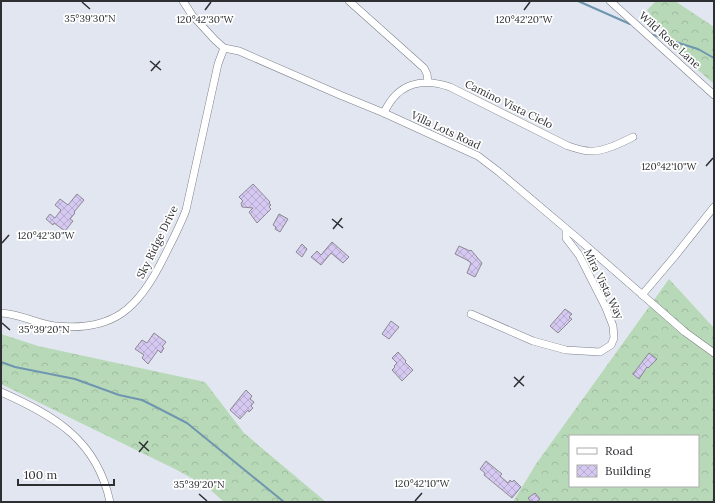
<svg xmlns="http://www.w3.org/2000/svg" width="715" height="503" font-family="Lora,serif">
  <defs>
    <pattern id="forest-crowns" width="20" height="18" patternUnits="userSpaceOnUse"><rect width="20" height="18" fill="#b8d9b8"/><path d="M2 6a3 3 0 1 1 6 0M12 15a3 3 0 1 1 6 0" fill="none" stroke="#9ebb9f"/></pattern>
    <pattern id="building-cross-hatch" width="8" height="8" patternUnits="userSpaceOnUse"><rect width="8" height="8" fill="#d5c8f1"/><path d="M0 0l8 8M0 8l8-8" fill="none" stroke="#b7accf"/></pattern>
  </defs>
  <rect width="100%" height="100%" fill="#e1e6f0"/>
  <g fill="url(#forest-crowns)" fill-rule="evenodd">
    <path d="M656 1H675L714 27V84L684 58 647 10Z"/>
    <path d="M669 279 714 328V502H513L536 464ZM570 436H698V486H570Z"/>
    <path d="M1 334 38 346 205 382 244 433 326 502H224L206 486 175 469 1 384Z"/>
  </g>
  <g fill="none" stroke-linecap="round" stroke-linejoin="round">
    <g stroke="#6f96af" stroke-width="2">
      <path d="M578 1 630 24"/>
      <path d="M650 34 698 49 714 58"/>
      <path d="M1 362 15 367 75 379 119 395 142 400 156 407 187 423 284 502"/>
    </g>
  </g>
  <g fill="url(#building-cross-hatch)" stroke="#8b8992">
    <path d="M253 184 270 202 269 203 271 205 269 207 271 209 257 223 249 212 253 208 242 207 241 203 243 201 239 197Z"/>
    <path d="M77 194 84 200 74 212 75 213 70 219 73 221 65 231 54 223 53 225 46 219 50 214 55 218 61 210 55 205 60 199 68 205Z"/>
    <path d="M279 214 288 219 280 232 275 229 276 227 273 225Z"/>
    <path d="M332 242 349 257 343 263 331 253 321 265 311 257 317 251 321 255Z"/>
    <path d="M302 244 307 249 302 257 296 252Z"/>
    <path d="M459 246 470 251 471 250 482 263 475 277 467 273 471 263 467 260 455 254Z"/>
    <path d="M565 309 572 314 569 317 572 319 558 333 550 326Z"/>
    <path d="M391 321 399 327 389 339 382 334Z"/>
    <path d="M154 333 166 342 162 347 164 348 161 353 158 350 148 364 142 358 144 355 135 349 142 340 147 343Z"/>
    <path d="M398 352 406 361 405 362 413 370 402 381 392 370 395 367 394 366 397 363 392 358Z"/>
    <path d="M649 353 657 359 648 368 647 367 639 379 633 374Z"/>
    <path d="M246 390 252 396 250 399 254 402 251 406 253 408 249 412 248 410 240 419 230 410Z"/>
    <path d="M486 461 502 474 500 476 508 483 510 480 512 482 514 480 521 487 512 498 484 475 485 473 480 469Z"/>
    <path d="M535 493 540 499 536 502H531L528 498Z"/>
  </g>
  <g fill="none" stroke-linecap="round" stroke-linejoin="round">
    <g stroke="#7b7f88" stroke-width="8">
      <g id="street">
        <path d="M183 1 192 15 215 40 224 48 239 51 340 95 384 113 478 156 499 172 576 237 685 332 714 353"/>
        <path d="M349 1 424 68 427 74 428 82"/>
        <path d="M610 1 714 95"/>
        <path d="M384 113C397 84 421 77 450 87L568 146C575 148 582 151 590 151 603 152 621 143 633 137"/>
        <path d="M642 295 675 256 714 207"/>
        <path d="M1 313C21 314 37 324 55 326 114 332 139 308 164 257 172 241 180 226 186 210L218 64 224 48"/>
        <path d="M471 314 533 341 566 350 600 352 611 345 614 338 613 326 606 308 579 255 566 238V230"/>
        <path d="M1 392C55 416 97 440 110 502"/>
      </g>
    </g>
    <use href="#street" stroke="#fff" stroke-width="7"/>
  </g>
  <path fill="none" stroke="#2e2f33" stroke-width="1.5" d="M82 2 90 9M205 10 211 2M524 10 530 2M150 61 161 70M151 71 160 61M706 166 713 158M332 219 343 228M333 229 342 218M2 243 9 235M2 323 10 330M514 377 524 386M514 387 524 376M139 442 149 451M139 452 148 441M199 494 207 501M415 501 422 493"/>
  <g text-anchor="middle" stroke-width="3.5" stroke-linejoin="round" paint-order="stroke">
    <g font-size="11" fill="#2e2f33" stroke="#fff">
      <text transform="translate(670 40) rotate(42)" y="4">Wild Rose Lane</text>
      <text transform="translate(509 104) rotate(26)" y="4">Camino Vista Cielo</text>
      <text transform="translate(446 130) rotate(25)" y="4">Villa Lots Road</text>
      <text transform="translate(157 242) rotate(-64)" y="4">Sky Ridge Drive</text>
      <text transform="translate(604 284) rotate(64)" y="4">Mira Vista Way</text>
    </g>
  </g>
  <g font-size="10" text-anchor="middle" fill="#2e2f33" stroke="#fff" stroke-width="3.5" stroke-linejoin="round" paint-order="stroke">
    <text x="90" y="22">35°39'30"N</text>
    <text x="205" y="23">120°42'30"W</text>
    <text x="524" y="23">120°42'20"W</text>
    <text x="669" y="170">120°42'10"W</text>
    <text x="46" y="239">120°42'30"W</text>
    <text x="44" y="333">35°39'20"N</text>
    <text x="422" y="487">120°42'10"W</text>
    <text x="199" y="488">35°39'20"N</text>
  </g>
  <rect width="715" height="503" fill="none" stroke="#2e2f33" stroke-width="4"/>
  <rect x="569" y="435" width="130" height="52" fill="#ffffff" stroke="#abacad"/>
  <rect x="577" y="448" width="20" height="6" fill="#ffffff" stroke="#abacad"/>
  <text x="605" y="455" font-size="12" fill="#2e2f33">Road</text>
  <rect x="577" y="465" width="20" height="12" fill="url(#building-cross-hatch)" stroke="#abacad"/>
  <text x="605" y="475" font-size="12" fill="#2e2f33">Building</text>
  <path d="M18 479v6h96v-6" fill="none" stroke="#2e2f33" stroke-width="2"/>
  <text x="24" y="479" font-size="12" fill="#2e2f33" stroke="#ffffff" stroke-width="3" paint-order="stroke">100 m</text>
</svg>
